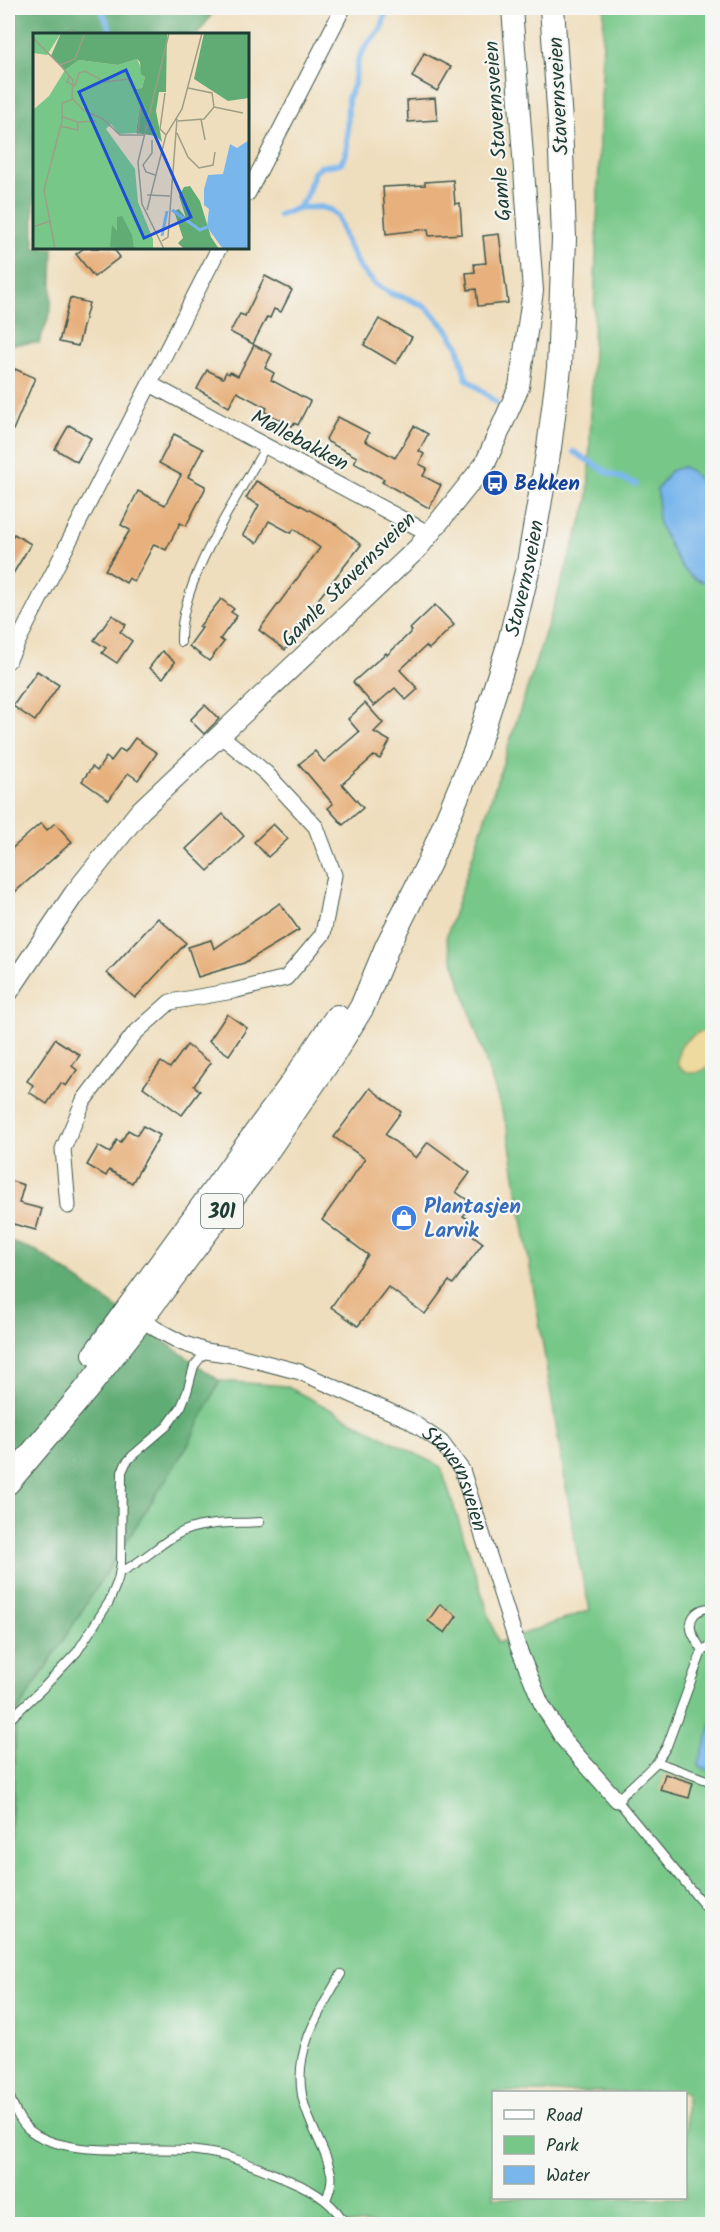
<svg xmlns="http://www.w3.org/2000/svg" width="720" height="2232" font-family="Kalam,sans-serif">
  <rect width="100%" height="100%" fill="#f6f6f2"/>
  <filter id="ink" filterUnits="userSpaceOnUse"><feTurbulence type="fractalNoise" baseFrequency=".0167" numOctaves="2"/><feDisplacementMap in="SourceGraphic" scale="12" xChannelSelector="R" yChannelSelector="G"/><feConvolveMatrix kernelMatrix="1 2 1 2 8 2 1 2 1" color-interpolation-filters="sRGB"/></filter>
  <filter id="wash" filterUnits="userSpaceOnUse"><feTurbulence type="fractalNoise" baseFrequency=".008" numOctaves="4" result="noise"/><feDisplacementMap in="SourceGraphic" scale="24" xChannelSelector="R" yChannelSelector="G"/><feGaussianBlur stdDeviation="1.35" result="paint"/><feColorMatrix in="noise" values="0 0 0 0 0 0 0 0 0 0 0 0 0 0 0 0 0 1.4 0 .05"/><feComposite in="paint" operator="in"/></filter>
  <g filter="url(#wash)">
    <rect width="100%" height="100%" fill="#efdebd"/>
    <path fill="#77c789" stroke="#4b825e" stroke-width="1.5" fill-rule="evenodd" d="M604 8H712V2224H8V1896L16 1714 189 1443 220 1381 286 1386 441 1467 498 1643 590 1610 577 1553 507 1127 446 938 588 501ZM494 2092H686V2198H494Z"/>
    <g fill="#61ac75" stroke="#407454" stroke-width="1.5">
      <path d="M8 8H216L198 34H87L74 24 59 34H34V248H53L51 311 39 343 8 344Z"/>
      <path d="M8 1241 37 1251 220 1381 189 1443 16 1714 8 1896Z"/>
    </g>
    <path fill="#eeda9e" stroke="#868c69" stroke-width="1.5" d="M700 1032 707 1033 712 1038C713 1044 714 1052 712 1058 709 1074 687 1078 678 1065 676 1049 685 1038 700 1032Z"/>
    <g fill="#79b6ec" stroke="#4c7a90" stroke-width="1.5">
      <path d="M683 467C715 481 694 502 712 517V582C688 585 676 559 667 540 664 534 659 526 658 518 656 509 661 500 657 490L670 471Z"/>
      <path d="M712 1722V1771L698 1766Z"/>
    </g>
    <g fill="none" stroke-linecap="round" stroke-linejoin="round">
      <g stroke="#79b6ec" stroke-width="6">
        <path d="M101 8 112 34"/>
        <path d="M298 208 320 207 331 210 338 217 345 239 360 268 375 284 392 294 409 299 426 307 447 329 458 346 466 378 496 402"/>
        <path d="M279 215 298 208 306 197 314 173 320 167 341 163 346 154 347 143 348 98 354 84 358 60 365 47 382 28 386 8"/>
        <path d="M574 452 609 473 636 484"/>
      </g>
    </g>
    <g id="blocks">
      <g fill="#e7b07b">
        <path d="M424 53 451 67 437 91 412 77Z"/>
        <path d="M435 98 437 120 408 122 407 100Z"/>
        <path d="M453 180 455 204 460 203 462 234 429 236 428 229 386 234 383 187 425 185V182Z"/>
        <path d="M499 234 508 303 478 306 476 289 468 290 466 273 475 272 474 264 486 263 483 236Z"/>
        <path d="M84 248H113L120 257 94 277 76 254Z"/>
        <path d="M265 276 292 290 281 312 274 309 270 318 267 317 253 344 230 332 240 314 245 316Z"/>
        <path d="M70 298 89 303 78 346 59 342Z"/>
        <path d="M379 319 412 337 396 364 364 345Z"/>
        <path d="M254 345 272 354 265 368 274 373 271 380 310 401 298 425 294 423 292 426 265 412 267 408 237 392 229 407 197 389 207 370 223 378 226 372 229 374 230 372 238 376Z"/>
        <path d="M15 369 35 378 8 442V386Z"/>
        <path d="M338 417 369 433 365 441 395 458 414 426 428 434 419 451 424 454 419 464 427 468 423 476 441 485 429 508 382 482 384 479 354 463 357 457 328 442 326 439Z"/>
        <path d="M69 425 91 438 77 462 55 449Z"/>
        <path d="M174 434 203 449 188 477 205 486V489L186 526 180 523 166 550 154 544 134 582 129 578 126 583 105 570 130 530 121 525 138 491 165 505 181 475 159 463Z"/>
        <path d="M256 481 337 525 361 545 297 626 301 629 285 650 259 630 320 548 294 529 291 533 269 521 257 543 243 535 259 505 246 498Z"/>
        <path d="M14 534 31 544 8 582V545Z"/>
        <path d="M221 599 234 609 231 612 237 616 220 639 224 642 209 661 189 646 202 628 199 627Z"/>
        <path d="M435 605 454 625 429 649 426 646 400 670 418 689 406 700 395 688 374 706 353 682 386 653 387 655 412 631 410 629Z"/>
        <path d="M112 615 126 625 120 632 132 641 117 663 102 653 106 648 94 640Z"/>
        <path d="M162 651 175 662 163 678 149 668Z"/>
        <path d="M37 671 59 685 35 721 13 706Z"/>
        <path d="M365 703 383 723 374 732 390 741 380 759 374 756 342 784 363 808 343 825 328 808 333 804 299 764 315 751 324 762 359 732 348 719Z"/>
        <path d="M205 705 219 719 204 734 190 720Z"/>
        <path d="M135 738 157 753 138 780 128 773 109 800 82 781 92 767 97 771 106 757 111 761 120 749 125 752Z"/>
        <path d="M223 814 244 836 208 871 186 849Z"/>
        <path d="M41 823 47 830 55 823 72 842 8 898V852Z"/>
        <path d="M273 824 288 839 268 857 254 842Z"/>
        <path d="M280 903 299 930 244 963 198 977 188 947 211 940 214 949Z"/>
        <path d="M158 918 186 943 135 998 107 973Z"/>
        <path d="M227 1014 247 1028 229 1055 209 1041Z"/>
        <path d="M55 1039 80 1055 72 1066 77 1070 66 1086 61 1083 47 1104 29 1092 33 1085 27 1081Z"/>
        <path d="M187 1045 211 1063 194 1086 200 1091 182 1115 143 1087 161 1062 170 1068Z"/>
        <path d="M370 1088 401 1112 385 1134 416 1158 428 1142 470 1173 456 1192 473 1204 463 1216 468 1219 462 1227 483 1243 453 1284 449 1281 425 1314 388 1287 358 1326 331 1307 368 1255 322 1220 365 1159 334 1137Z"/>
        <path d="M143 1126 160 1135 132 1183 109 1170 106 1176 87 1165 98 1146 110 1153 117 1140 121 1142 128 1130 137 1135Z"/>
        <path d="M8 1180 24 1185 19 1203 42 1209 36 1230 13 1224 12 1228 8 1227Z"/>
        <path d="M440 1604 457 1616 445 1633 428 1621Z"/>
        <path d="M665 1774 693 1783 689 1798 660 1790Z"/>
      </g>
    </g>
  </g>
  <g filter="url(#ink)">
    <use href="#blocks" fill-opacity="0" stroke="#3e5549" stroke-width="1.5"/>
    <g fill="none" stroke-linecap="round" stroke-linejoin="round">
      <g stroke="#3e5549" stroke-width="10">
        <g id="service">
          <path d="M181 642C179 583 237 498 266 446"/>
          <path d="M120 1572C142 1563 157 1545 178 1534 201 1521 234 1524 260 1522"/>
          <path d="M712 1608C700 1607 689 1615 691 1629 692 1636 699 1644 702 1651L712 1645"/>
          <path d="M702 1651 667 1746 657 1762 617 1800 712 1915"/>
          <path d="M8 1721 44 1687 77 1652 109 1602 118 1580 121 1563 122 1472 126 1463 132 1456 167 1426 181 1407 187 1392 194 1366 206 1351"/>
          <path d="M657 1762 712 1782"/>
          <path d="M8 2092C13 2105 17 2118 27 2128 63 2161 151 2145 197 2151 230 2154 259 2168 289 2180 311 2189 334 2202 345 2224"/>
          <path d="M326 2200C329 2192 333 2182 331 2173 325 2146 307 2123 302 2095 294 2049 319 2012 341 1974"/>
        </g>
      </g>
      <g stroke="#3e5549" stroke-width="17">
        <g id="minor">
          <path d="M248 193 343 8"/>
          <path d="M150 384 430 534"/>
          <path d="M8 661 219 248"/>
          <path d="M68 1206 63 1149 84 1100 134 1034 170 1002 233 991 286 978 323 934 334 875 316 827 266 773 220 735"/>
          <path id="s1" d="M137 1315 156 1329 182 1343 206 1351 239 1356 300 1372 409 1420 441 1442 462 1470 518 1647 541 1703 563 1739 617 1800"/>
        </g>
      </g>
      <g stroke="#3e5549" stroke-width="22">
        <path id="tertiary" d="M8 992 74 894 140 811 418 548 485 464 519 387 533 291 512 8"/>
      </g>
      <g stroke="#3e5549" stroke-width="26">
        <g id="primary">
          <path d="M95 1354 291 1085 337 1017"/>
          <path id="s2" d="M8 1482 85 1391 142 1318 267 1151 332 1056 362 1007 387 947 429 863 476 750 510 642 529 563 549 448 559 368 564 239 560 122 552 8"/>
        </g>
      </g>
      <use href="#service" stroke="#fff" stroke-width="8"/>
      <use href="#minor" stroke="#fff" stroke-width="15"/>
      <use href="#tertiary" stroke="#fff" stroke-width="20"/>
      <use href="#primary" stroke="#fff" stroke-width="24"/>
    </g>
  </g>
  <defs>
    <g id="bus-disc" transform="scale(1.35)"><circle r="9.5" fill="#1a4fb4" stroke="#f6f6f2"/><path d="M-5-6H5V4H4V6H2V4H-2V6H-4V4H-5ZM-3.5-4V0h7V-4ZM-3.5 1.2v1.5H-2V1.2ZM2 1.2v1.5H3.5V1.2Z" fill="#fff"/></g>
    <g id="shop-disc" transform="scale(1.35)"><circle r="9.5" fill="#3f7fe0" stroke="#f6f6f2"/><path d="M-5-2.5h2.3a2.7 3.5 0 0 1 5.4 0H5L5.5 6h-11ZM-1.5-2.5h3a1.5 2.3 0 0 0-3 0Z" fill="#fff"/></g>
  </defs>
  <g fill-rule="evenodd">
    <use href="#bus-disc" x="495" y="483"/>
    <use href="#shop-disc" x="404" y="1218"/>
  </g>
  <g text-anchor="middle" stroke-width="4.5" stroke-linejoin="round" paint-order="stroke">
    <rect fill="#f6f6f2" stroke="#60746d" stroke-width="1.5" x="201" y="1194" width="42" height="34" rx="4.5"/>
    <g font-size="20" font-weight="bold" fill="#1f3d34">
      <text x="222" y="1218">301</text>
    </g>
    <g font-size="21" fill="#1f3d34" stroke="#f6f6f2">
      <text transform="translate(558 96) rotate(-93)" y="7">Stavernsveien</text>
      <text transform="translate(497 131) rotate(-94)" y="7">Gamle Stavernsveien</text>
      <text transform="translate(300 440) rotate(28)" y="7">Møllebakken</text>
      <text dy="7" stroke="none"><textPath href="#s2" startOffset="1053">Stavernsveien</textPath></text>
      <text transform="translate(348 579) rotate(-45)" y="7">Gamle Stavernsveien</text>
      <text dy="7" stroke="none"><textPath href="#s1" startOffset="372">Stavernsveien</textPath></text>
    </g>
    <g font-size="21" font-weight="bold" fill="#164399" stroke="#f6f6f2" text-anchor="start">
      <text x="514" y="490">Bekken</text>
    </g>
    <g font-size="21" font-weight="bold" fill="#366cbe" stroke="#f6f6f2" text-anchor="start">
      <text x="424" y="1213">Plantasjen<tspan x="424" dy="24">Larvik</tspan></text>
    </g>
  </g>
  <g transform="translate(33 33)">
    <rect width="216" height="216" fill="#efdebd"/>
    <path d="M0 0H28L14 22 0 20ZM104 26 112 44 109 55 101 56 107 72 103 100 86 101 78 91 73 96 102 136 105 169 120 206V216H0V77L16 63 32 37 46 27 85 32Z" fill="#77c789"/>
    <path d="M28 0H134L133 59H126L123 78 129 109 123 103 103 100 107 72 101 56 109 55 112 44 108 41 107 29 104 26 85 32 46 27 32 37 18 23ZM171 0H216V65L195 68 161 46ZM157 153 167 168 178 204 186 216H151L145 210 150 205 141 178 146 176 153 185 146 163 151 154ZM89 183 99 202 101 216 77 214 79 192 84 198V184Z" fill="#61ac75"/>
    <path d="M216 107V216H190L174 194 176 176 171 172V156L175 142 190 141 197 111 204 115Z" fill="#79b6ec"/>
    <path fill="none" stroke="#79b6ec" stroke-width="3" d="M139 177 167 197 174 194M129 203 134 178"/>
    <path fill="none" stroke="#9c9e86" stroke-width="1.5" d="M0 5 27 32 42 26 52 0M27 32 40 47 39 65 50 77 70 86 87 102H112M37 42 34 49 42 53 46 40 52 38 72 49 95 46 108 69 105 101M132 60 127 96 133 102M181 74 210 80M30 84 45 89 63 88M168 86 172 107M145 88 171 86 181 74 179 60 155 55M27 93 45 97V89M144 100 155 124 166 135 180 132 182 119M119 107V120L110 132 113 139 122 142M114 162 137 163M114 177 133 102 149 76 169 0M0 194 17 188M129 208 135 204 144 86M22 216 11 157 29 88V70L41 66M131 216 109 171 105 129 136 0"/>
    <path fill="#1d4ed8" fill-opacity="0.15" stroke="#1d4ed8" stroke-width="3" d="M93 37 158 184 111 205 46 59Z"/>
    <rect width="216" height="216" fill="none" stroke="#1f3d34" stroke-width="3"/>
  </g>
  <rect width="720" height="2232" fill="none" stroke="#f6f6f2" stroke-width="30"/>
  <rect x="492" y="2091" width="195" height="108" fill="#f6f6f2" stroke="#a0aca6" stroke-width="1.5"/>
  <rect x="504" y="2110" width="30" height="9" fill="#ffffff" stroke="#a0aca6" stroke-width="1.5"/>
  <text x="546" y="2121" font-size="18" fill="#1f3d34">Road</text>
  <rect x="504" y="2136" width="30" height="18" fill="#77c789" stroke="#a0aca6" stroke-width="1.5"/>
  <text x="546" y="2151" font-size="18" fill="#1f3d34">Park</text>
  <rect x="504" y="2166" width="30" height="18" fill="#79b6ec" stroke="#a0aca6" stroke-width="1.5"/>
  <text x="546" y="2181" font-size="18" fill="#1f3d34">Water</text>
</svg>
